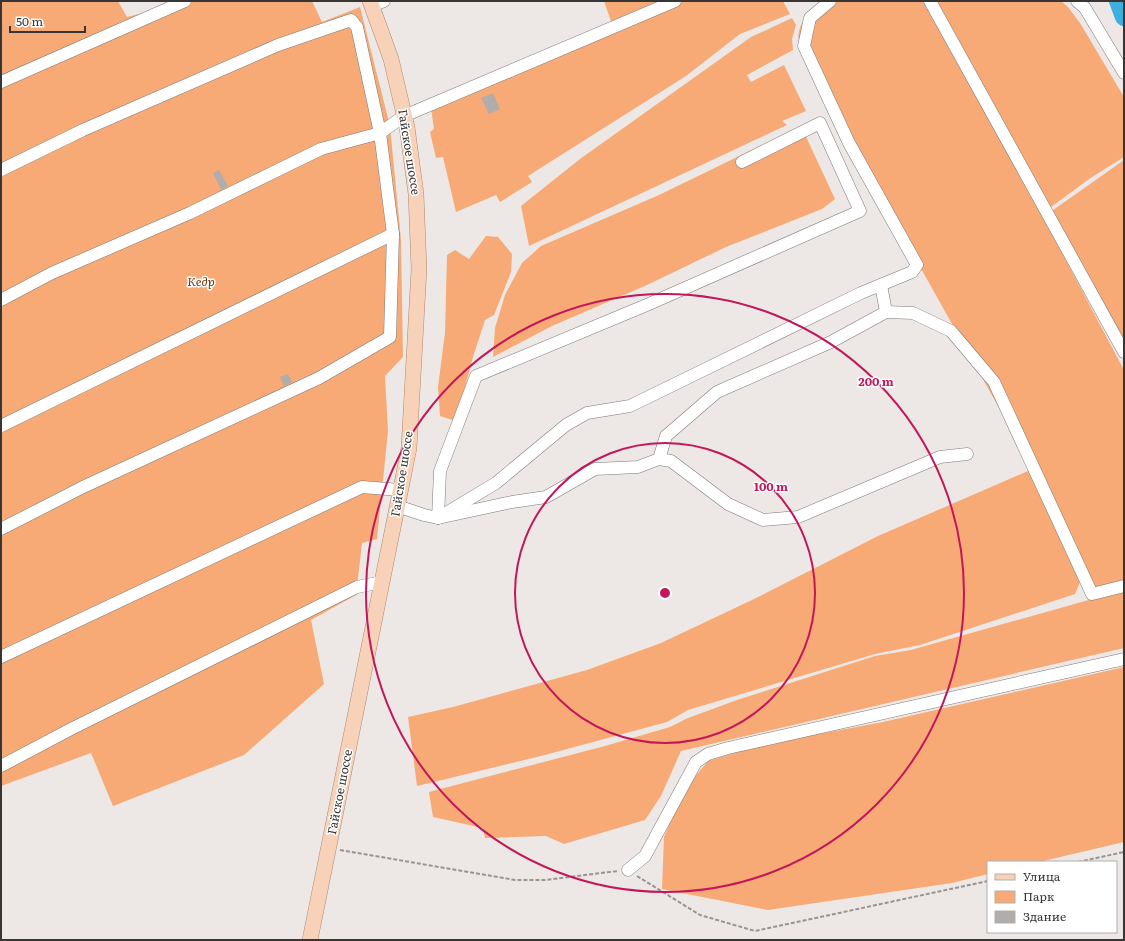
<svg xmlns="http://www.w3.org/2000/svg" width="1125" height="941" font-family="Literata,serif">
  <rect width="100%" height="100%" fill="#ede8e6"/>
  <g fill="#f7aa75">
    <path d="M1 1H118L127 17 151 11 176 1H312L322 22 360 7 390 126 401 240 403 357 385 376 388 431 377 539 362 543 356 595 311 620 324 684 244 755 113 806 91 753 1 786Z"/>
    <path d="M604 1H783L790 14 740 34 686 76 528 176 532 182 500 202 496 195 456 212 443 157 436 158 430 132 434 129 431 108 613 27Z"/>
    <path d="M824 1H928L1001 142 1033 198 1124 370V583L1097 591 1063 522 803 58C792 28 802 20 824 1Z"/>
    <path d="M936 1H1061L1068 7 1080 23 1124 97V157L1089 179 1047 210Z"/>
    <path d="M792 18 796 25 792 39 793 50 747 75 751 82 784 65 806 111 782 121 787 125 529 246 521 206 580 159 751 37Z"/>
    <path d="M801 126 835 199 822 209 726 247 647 285 552 326 493 357 495 328 505 295 522 263 541 246 659 195Z"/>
    <path d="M1124 160V359L1049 213Z"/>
    <path d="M486 236 498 237 512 254 511 272 494 315 485 320 473 357 456 421 440 416 438 387 445 333 447 255 455 250 469 259Z"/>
    <path d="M1028 471 1044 498 1080 582 1075 594 920 645 875 654 688 710 667 722 545 755 417 786 408 717 453 707 587 670 661 643 754 599 878 536Z"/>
    <path d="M1124 590V648L681 751 661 796 645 820 564 844 546 836 485 838 483 828 433 817 429 792 605 746 670 727 688 718 737 700 875 656 911 650Z"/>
    <path d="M1124 667V842L1039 862H988V874L952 883 768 910 662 889 664 837 684 790 708 761 765 744 883 722Z"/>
  </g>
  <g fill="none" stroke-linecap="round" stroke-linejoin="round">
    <path stroke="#3fafde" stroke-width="18" d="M1118 1 1124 17"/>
  </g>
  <g fill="#b1adaa">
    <path d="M493 93 500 109 489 114 481 98Z"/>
    <path d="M219 170 228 186 221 190 213 173Z"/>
    <path d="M288 374 292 382 284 386 280 377Z"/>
  </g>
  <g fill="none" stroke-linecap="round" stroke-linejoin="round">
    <g stroke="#7e7a78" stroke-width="13">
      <g id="minor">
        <path d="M930 1 1124 352"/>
        <path d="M1077 1 1085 8 1124 73"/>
        <path d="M372 6 384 1"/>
        <path d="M1 82 185 1"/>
        <path d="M742 162 820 123 860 211 649 304 476 376 440 471 438 518 512 502 546 497 595 469 638 467 659 459 666 436 717 392 831 342 886 312 881 285"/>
        <path d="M1 170 83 130 278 45 351 20 357 27 380 133 321 149 190 213 52 273 1 300"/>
        <path d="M886 312 913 313 951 331 994 382 1092 594 1124 586"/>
        <path d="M1 426 393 234"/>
        <path d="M659 459 671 461 728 504 763 520 798 517 940 457 967 454"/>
        <path d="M397 506 424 515 438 518 496 483 566 425 587 413 630 406 861 293 912 272 917 265 849 143 804 46 810 18 830 1"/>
        <path d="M1 529 83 487 319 378 390 337 393 234 380 133 404 116 675 1"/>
        <path d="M1 657 362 487 400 490"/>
        <path d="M1 766 71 729 357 587 382 582"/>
        <path d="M628 870 645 856 696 762 708 754 728 748 1124 659"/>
      </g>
    </g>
    <g stroke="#b0886c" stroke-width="16">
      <path id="major" d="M310 940 409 448 419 269 416 194 407 127 391 59 370 1"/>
    </g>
    <g stroke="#979492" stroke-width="2" stroke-dasharray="4 2" stroke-linecap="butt">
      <path d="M340 850 515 880H545L618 871"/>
      <path d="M1078 862 1124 852"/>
      <path d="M637 876 700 915 755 931 988 881"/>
    </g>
    <use href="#minor" stroke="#fff" stroke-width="12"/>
    <use href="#major" stroke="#f7d2b9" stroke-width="15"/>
  </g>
  <g fill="none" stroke="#c2185b" stroke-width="2">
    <circle cx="665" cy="593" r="150"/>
    <circle cx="665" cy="593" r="299"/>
  </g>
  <g text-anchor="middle" stroke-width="3" stroke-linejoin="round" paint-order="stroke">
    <g font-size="12" fill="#373635" stroke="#fff">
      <text transform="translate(409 152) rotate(81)" y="4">Гайское шоссе</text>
      <text transform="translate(402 474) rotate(-81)" y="4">Гайское шоссе</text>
      <text transform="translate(340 792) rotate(-79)" y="4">Гайское шоссе</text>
    </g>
    <g font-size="12" font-style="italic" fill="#6a370b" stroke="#fff">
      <text x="201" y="286">Кедр</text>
    </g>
  </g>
  <circle cx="665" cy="593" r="6" fill="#c2185b" stroke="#fff" stroke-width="2"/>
  <g font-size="12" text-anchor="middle" font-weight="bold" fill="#c2185b" stroke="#fff" stroke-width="3" stroke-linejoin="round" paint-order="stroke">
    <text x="876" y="386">200 m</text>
    <text x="771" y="491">100 m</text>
  </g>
  <rect width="1125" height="941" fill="none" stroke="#373635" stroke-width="4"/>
  <rect x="987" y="861" width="130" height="72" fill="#ffffff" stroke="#afafae"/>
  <rect x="995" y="874" width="20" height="6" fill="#f7d2b9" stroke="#afafae"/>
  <text x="1023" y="881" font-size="12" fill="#373635">Улица</text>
  <rect x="995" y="891" width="20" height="12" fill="#f7aa75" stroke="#afafae"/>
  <text x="1023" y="901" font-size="12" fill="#373635">Парк</text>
  <rect x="995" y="911" width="20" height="12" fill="#b1adaa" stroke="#afafae"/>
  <text x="1023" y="921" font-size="12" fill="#373635">Здание</text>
  <path d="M10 26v6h75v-6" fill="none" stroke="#373635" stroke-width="2"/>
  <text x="16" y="26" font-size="12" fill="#373635" stroke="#ffffff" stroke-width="3" paint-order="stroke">50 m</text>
</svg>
